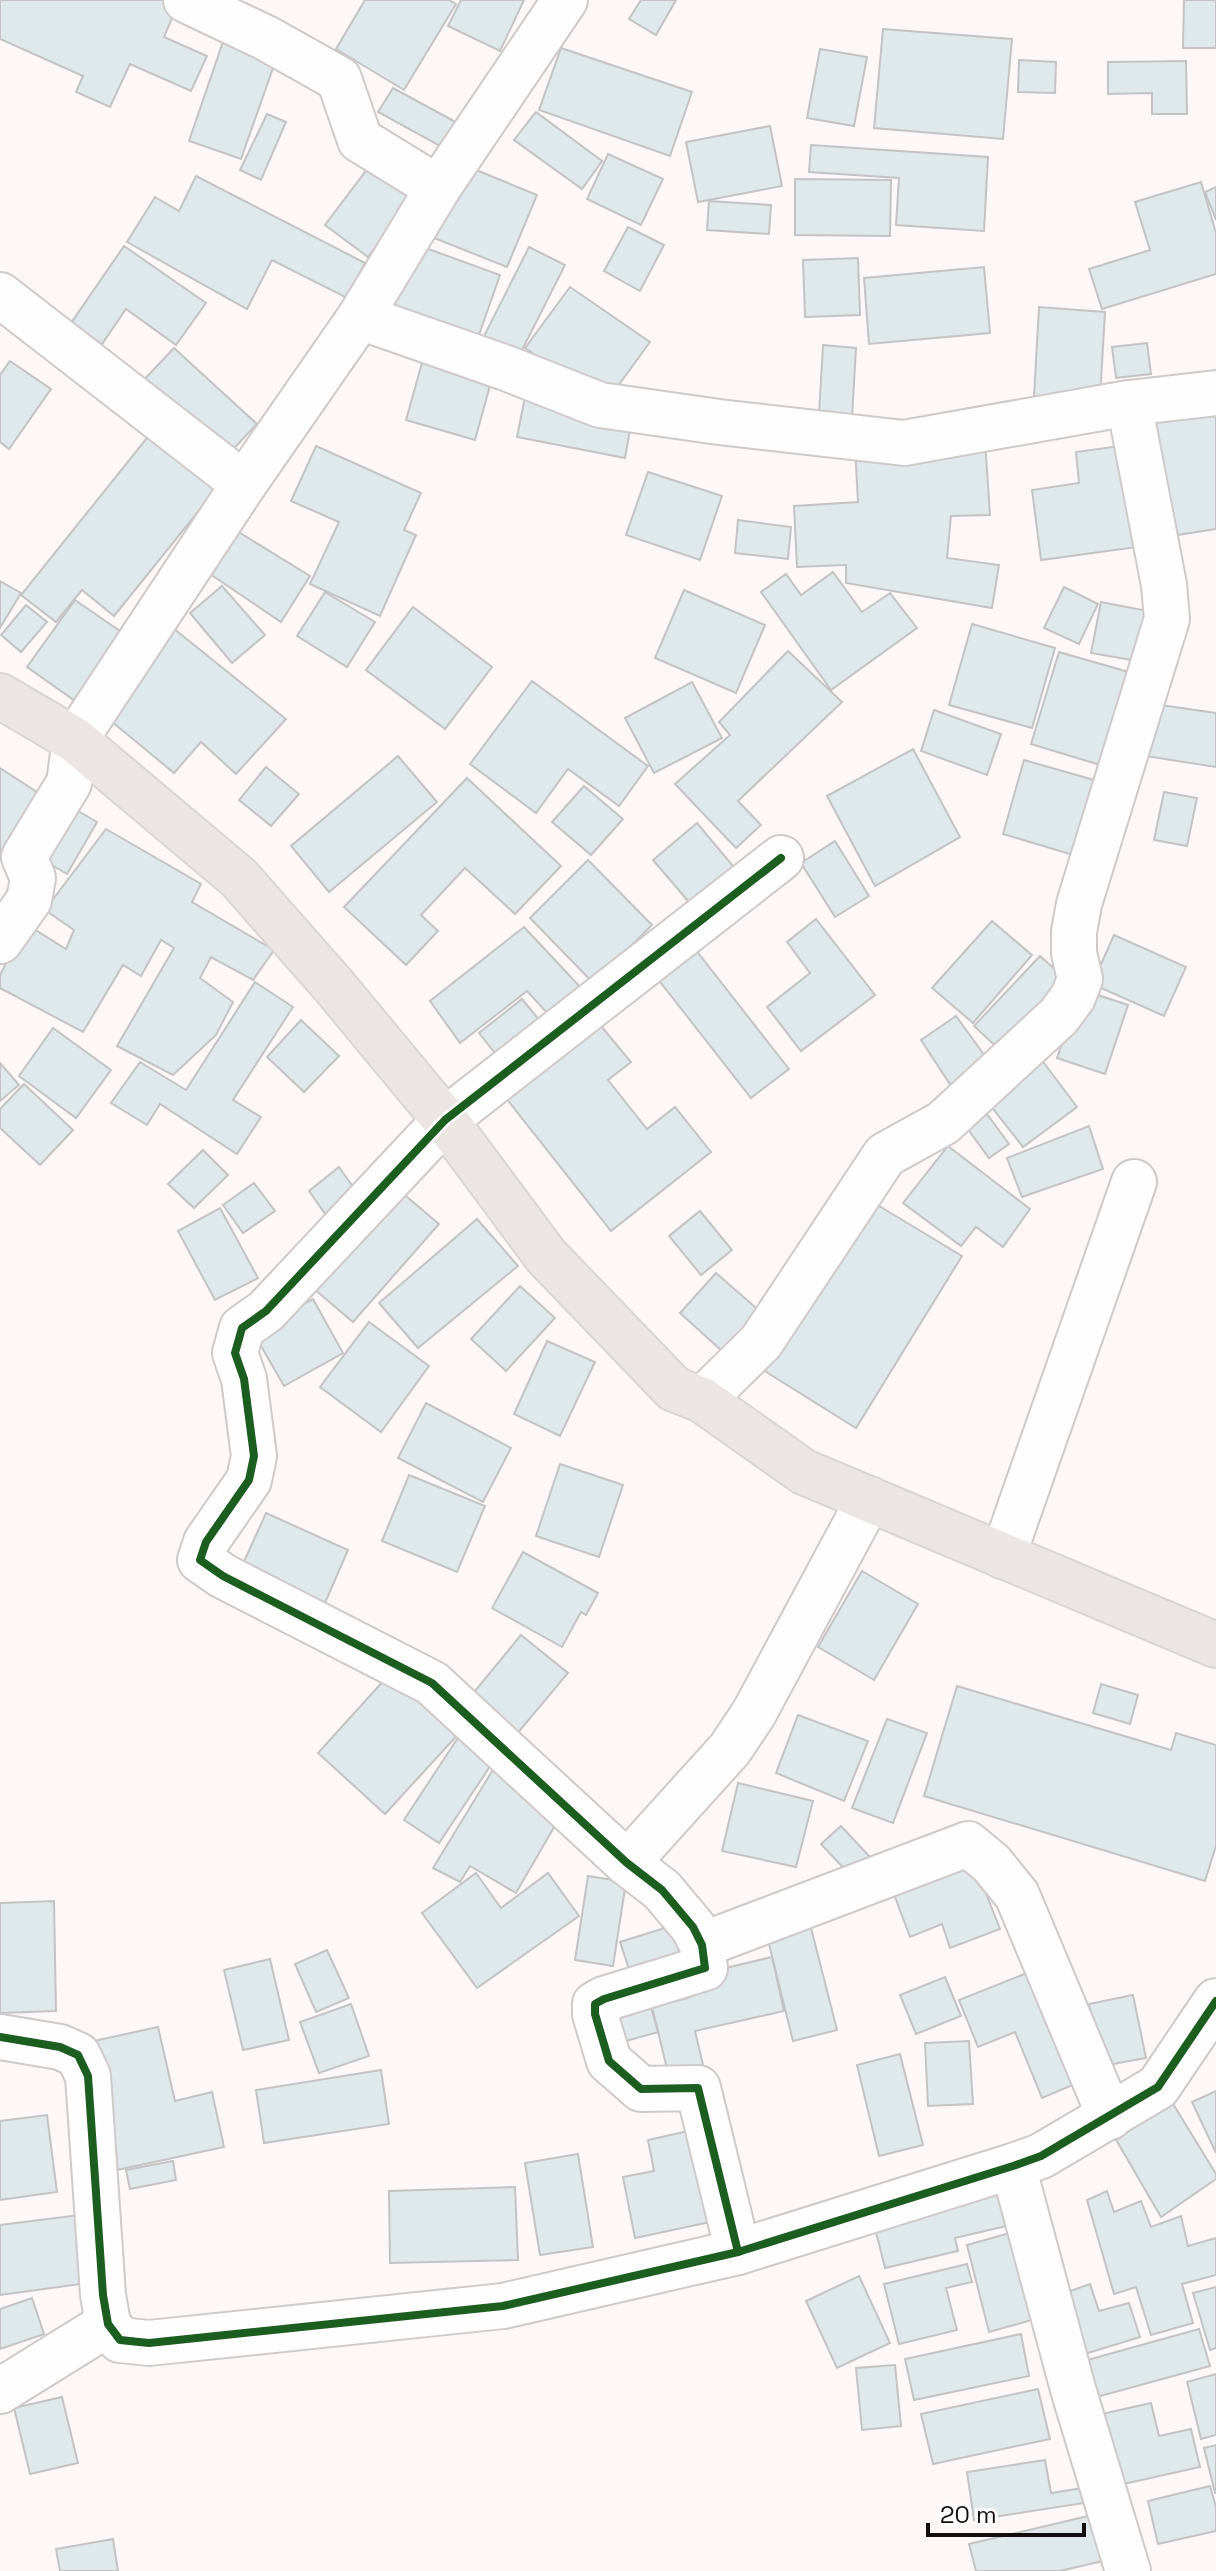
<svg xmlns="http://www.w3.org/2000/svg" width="1216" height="2571" font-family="'Space Grotesk',sans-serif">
  <rect width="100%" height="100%" fill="#fdf8f7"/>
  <g fill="#dfe8ea" stroke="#c3c3c3" stroke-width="2">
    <path d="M0 0H170L178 4 164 37 207 56 191 91 130 64 110 107 76 92 83 76 0 39Z"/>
    <path d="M365 0H449L456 4 404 90 336 49Z"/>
    <path d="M461 0H524L500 51 448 26Z"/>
    <path d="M641 0H676L656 35 629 19Z"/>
    <path d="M1184 0H1216V48H1183Z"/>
    <path d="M883 29 1012 39 1003 139 874 128Z"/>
    <path d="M226 33 279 51 241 159 189 141Z"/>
    <path d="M561 48 692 92 670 156 539 110Z"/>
    <path d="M820 49 867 57 854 126 807 118Z"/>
    <path d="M1019 60 1056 62 1055 93 1018 92Z"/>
    <path d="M1186 61 1187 114H1152V93L1108 94V62Z"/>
    <path d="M393 88 463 126 449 151 378 112Z"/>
    <path d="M536 112 602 161 582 189 514 140Z"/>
    <path d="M267 114 286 122 261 180 240 170Z"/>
    <path d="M770 126 782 186 698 202 686 142Z"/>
    <path d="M811 145 988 157 984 231 896 225 899 178 809 172Z"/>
    <path d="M608 154 663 179 641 225 587 199Z"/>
    <path d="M464 165 537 195 507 267 434 238Z"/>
    <path d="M368 168 412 200 368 257 325 225Z"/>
    <path d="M196 176 365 263 347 298 272 260 247 309 127 242 155 197 179 211Z"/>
    <path d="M795 179 891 180 890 236 795 235Z"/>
    <path d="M1201 182 1216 233V274L1102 309 1089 269 1150 250 1135 202Z"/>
    <path d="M1216 187V220L1205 192Z"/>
    <path d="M709 201 771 205 769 234 707 230Z"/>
    <path d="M628 227 664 245 640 291 604 271Z"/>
    <path d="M409 242 500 275 475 346 383 313Z"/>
    <path d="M124 246 206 303 176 345 126 309 102 344 71 323Z"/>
    <path d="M529 247 565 265 517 360 481 342Z"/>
    <path d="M858 258 860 315 805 317 803 260Z"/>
    <path d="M984 267 990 333 869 344 864 278Z"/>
    <path d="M570 287 650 342 604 405 525 348Z"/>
    <path d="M1039 307 1105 312 1100 399 1034 396Z"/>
    <path d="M1147 343 1151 374 1116 378 1112 347Z"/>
    <path d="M823 345 856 348 852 418 819 415Z"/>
    <path d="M174 348 257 424 223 460 140 384Z"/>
    <path d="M425 352 494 371 475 440 406 420Z"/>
    <path d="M10 361 51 389 9 449 0 442V375Z"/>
    <path d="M526 392 633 413 625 458 517 437Z"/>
    <path d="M1213 401 1216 420V529L1165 537 1144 410Z"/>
    <path d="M155 428 222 482 114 616 82 590 56 622 21 595Z"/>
    <path d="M985 441 990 515 951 516 947 558 999 565 992 608 846 583V565L797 567 794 506 858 502 855 448Z"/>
    <path d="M1134 444 1152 545 1041 560 1032 490 1079 483 1076 452Z"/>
    <path d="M316 446 421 493 404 530 416 535 380 616 310 584 339 522 291 501Z"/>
    <path d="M648 472 722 496 700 560 626 535Z"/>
    <path d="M738 520 791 527 788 559 735 553Z"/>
    <path d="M237 531 310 576 281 622 210 574Z"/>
    <path d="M833 572 862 612 890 593 917 628 831 690 761 592 786 574 801 595Z"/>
    <path d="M0 581 21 593 0 628Z"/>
    <path d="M222 586 265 635 232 663 190 613Z"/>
    <path d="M1064 587 1098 604 1079 644 1044 628Z"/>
    <path d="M684 590 765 625 736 693 655 658Z"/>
    <path d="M325 592 375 622 347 667 297 636Z"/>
    <path d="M75 600 133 640 85 708 27 667Z"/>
    <path d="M1101 602 1158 613 1149 663 1091 653Z"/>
    <path d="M26 605 47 622 21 652 1 635Z"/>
    <path d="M413 607 492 667 445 729 366 670Z"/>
    <path d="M972 624 1055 648 1032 728 949 705Z"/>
    <path d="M173 628 286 719 236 774 201 742 174 773 100 712Z"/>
    <path d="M788 651 842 702 738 801 761 825 736 848 675 784 730 735 719 722Z"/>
    <path d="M1059 652 1139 675 1110 768 1031 744Z"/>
    <path d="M532 681 648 766 619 806 568 769 536 813 470 764Z"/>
    <path d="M692 682 722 738 654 773 625 718Z"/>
    <path d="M1147 703 1216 713V767L1139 755Z"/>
    <path d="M934 710 1001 734 987 775 921 751Z"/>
    <path d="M913 749 960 837 875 886 827 796Z"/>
    <path d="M398 756 437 802 329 892 291 846Z"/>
    <path d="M1024 760 1101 782 1080 857 1003 834Z"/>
    <path d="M266 767 299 794 271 826 239 800Z"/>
    <path d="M0 768 54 803 16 862 0 852Z"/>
    <path d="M467 778 561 866 515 914 465 868 421 915 438 931 406 965 344 907Z"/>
    <path d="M584 786 623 819 591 855 552 822Z"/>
    <path d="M1164 792 1197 798 1187 846 1154 840Z"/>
    <path d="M61 801 97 822 67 874 31 853Z"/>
    <path d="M697 823 738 872 694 908 653 860Z"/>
    <path d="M106 829 201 884 192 902 274 950 253 980 211 957 200 978 233 1002 216 1035 173 1075 117 1046 174 948 161 940 141 976 123 965 83 1032 0 988V975L23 931 29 926 66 949 74 930 45 910Z"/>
    <path d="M835 841 869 896 835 917 801 863Z"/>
    <path d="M588 860 652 925 627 950 636 961 603 993 530 918Z"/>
    <path d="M816 919 875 995 801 1051 767 1007 810 973 787 942Z"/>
    <path d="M992 921 1032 955 973 1023 932 988Z"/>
    <path d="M524 927 582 989 549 1015 527 991 460 1043 430 1001Z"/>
    <path d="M1114 935 1186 967 1164 1016 1092 984Z"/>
    <path d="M688 940 789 1069 751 1098 650 969Z"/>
    <path d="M1040 956 1076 988 1004 1054 974 1026Z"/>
    <path d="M255 982 293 1007 233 1100 261 1117 237 1154 160 1104 147 1125 111 1103 140 1062 186 1090Z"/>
    <path d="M1080 989 1128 1005 1105 1074 1057 1058Z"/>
    <path d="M522 999 549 1032 506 1067 479 1033Z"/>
    <path d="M956 1016 995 1070 957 1095 921 1040Z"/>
    <path d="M301 1020 339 1056 304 1092 267 1057Z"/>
    <path d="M596 1020 631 1062 608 1080 647 1129 675 1107 711 1152 611 1231 502 1093Z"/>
    <path d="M53 1028 111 1070 76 1118 19 1076Z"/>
    <path d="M1038 1055 1077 1107 1023 1147 983 1096Z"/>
    <path d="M0 1063 19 1085 0 1101Z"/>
    <path d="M24 1084 73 1130 40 1165 0 1128V1109Z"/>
    <path d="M984 1110 1009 1144 989 1158 964 1124Z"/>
    <path d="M1089 1126 1103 1169 1022 1197 1007 1158Z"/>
    <path d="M948 1146 1030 1209 1003 1247 976 1227 961 1246 903 1203Z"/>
    <path d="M203 1150 228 1175 194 1208 168 1184Z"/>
    <path d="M339 1167 363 1201 333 1225 309 1191Z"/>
    <path d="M254 1183 275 1211 243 1233 223 1205Z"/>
    <path d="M393 1185 439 1224 353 1322 307 1283Z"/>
    <path d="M861 1195 962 1256 856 1428 755 1365Z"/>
    <path d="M220 1208 258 1278 215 1300 178 1231Z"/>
    <path d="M700 1211 732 1250 701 1275 669 1236Z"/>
    <path d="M477 1219 518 1266 418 1348 379 1303Z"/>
    <path d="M716 1273 770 1320 733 1361 680 1313Z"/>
    <path d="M520 1286 555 1318 506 1371 471 1339Z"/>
    <path d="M313 1299 343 1353 284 1386 253 1332Z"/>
    <path d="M369 1322 429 1366 381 1432 320 1387Z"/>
    <path d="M547 1341 595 1362 560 1436 514 1414Z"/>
    <path d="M426 1403 511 1448 483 1502 398 1458Z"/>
    <path d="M560 1464 623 1485 599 1557 536 1536Z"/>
    <path d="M409 1475 485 1506 457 1572 382 1541Z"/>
    <path d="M266 1513 348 1550 325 1603 242 1566Z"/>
    <path d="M523 1552 598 1593 586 1615 581 1612 562 1647 492 1608Z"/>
    <path d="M862 1571 918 1604 874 1680 818 1647Z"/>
    <path d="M521 1635 568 1673 511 1741 465 1703Z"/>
    <path d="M396 1667 463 1729 385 1814 318 1753Z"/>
    <path d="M1101 1684 1138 1695 1130 1724 1093 1713Z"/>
    <path d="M957 1686 1171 1750 1176 1733 1216 1745V1846L1205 1881 924 1796Z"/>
    <path d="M798 1715 868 1741 844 1801 776 1773Z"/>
    <path d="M887 1719 927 1733 893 1823 852 1808Z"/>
    <path d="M463 1730 499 1753 439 1843 404 1820Z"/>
    <path d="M494 1768 564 1810 516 1893 470 1866 460 1882 433 1868Z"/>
    <path d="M738 1783 813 1801 796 1867 722 1851Z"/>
    <path d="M841 1826 870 1857 850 1875 821 1844Z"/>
    <path d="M972 1858 1000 1929 950 1948 942 1924 910 1937 892 1889Z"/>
    <path d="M476 1873 501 1908 548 1873 579 1916 477 1988 422 1913Z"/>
    <path d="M588 1876 626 1882 613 1966 575 1960Z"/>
    <path d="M54 1901 56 2011 0 2013V1903Z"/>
    <path d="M808 1916 837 2030 793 2041 765 1928Z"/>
    <path d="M671 1926 686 1969 635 1987 620 1942Z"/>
    <path d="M327 1950 349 1998 316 2012 295 1964Z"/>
    <path d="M772 1957 784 2011 695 2031 704 2069 669 2077 652 2007 688 1998 683 1978Z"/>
    <path d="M270 1959 289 2040 243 2050 224 1970Z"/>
    <path d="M1042 1967 1089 2078 1042 2098 1015 2032 978 2047 959 2000Z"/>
    <path d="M945 1977 961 2016 916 2034 900 1995Z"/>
    <path d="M1133 1995 1146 2058 1102 2066 1089 2004Z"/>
    <path d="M649 2000 658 2032 619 2043 611 2010Z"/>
    <path d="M351 2004 369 2056 319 2073 300 2022Z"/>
    <path d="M158 2027 175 2101 212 2092 224 2147 117 2170 89 2042Z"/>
    <path d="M969 2041 973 2104 928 2106 925 2043Z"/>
    <path d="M900 2054 923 2145 879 2156 857 2065Z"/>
    <path d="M381 2070 389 2124 264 2143 256 2090Z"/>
    <path d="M1216 2091V2153L1192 2102Z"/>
    <path d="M1167 2094 1216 2174V2179L1161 2217 1111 2131Z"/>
    <path d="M47 2115 57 2192 0 2200V2121Z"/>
    <path d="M697 2129 715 2221 635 2238 623 2177 654 2171 648 2140Z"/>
    <path d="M578 2154 593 2247 540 2255 525 2163Z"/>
    <path d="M173 2161 176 2180 130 2189 126 2170Z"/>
    <path d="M515 2187 518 2260 390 2263 389 2191Z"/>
    <path d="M1007 2188 1015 2224 955 2238 958 2251 885 2268 873 2220Z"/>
    <path d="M1107 2191 1114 2212 1141 2201 1151 2227 1181 2216 1188 2246 1216 2238V2275L1182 2284 1193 2323 1151 2335 1136 2287 1114 2294 1087 2200Z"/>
    <path d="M79 2215 88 2283 0 2295V2225Z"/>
    <path d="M1021 2230 1046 2316 989 2332 967 2245Z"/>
    <path d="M967 2264 972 2282 946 2288 957 2330 899 2344 884 2284Z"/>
    <path d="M859 2276 890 2343 837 2368 806 2301Z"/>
    <path d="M1090 2284 1099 2311 1129 2303 1140 2337 1075 2357 1056 2296Z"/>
    <path d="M1216 2287V2348L1210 2350 1193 2293Z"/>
    <path d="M32 2298 44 2334 0 2349V2309Z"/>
    <path d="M1199 2329 1210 2366 1082 2401 1073 2364Z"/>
    <path d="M1021 2334 1029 2376 914 2400 905 2359Z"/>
    <path d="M895 2365 901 2426 862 2430 856 2368Z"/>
    <path d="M1216 2374V2435L1201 2439 1187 2382Z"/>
    <path d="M1038 2389 1050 2439 933 2464 921 2414Z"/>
    <path d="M62 2397 78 2463 30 2474 14 2408Z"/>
    <path d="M1151 2403 1159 2436 1191 2429 1200 2467 1110 2487 1093 2416Z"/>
    <path d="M1216 2445V2493H1215L1204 2448Z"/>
    <path d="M1045 2460 1051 2493 1095 2486 1097 2501 974 2520 967 2472Z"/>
    <path d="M1210 2486 1216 2507V2531L1158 2544 1148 2501Z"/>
    <path d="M1105 2512 1116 2558 1060 2571H976L969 2544Z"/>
    <path d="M113 2539 118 2571H60L56 2549Z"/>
  </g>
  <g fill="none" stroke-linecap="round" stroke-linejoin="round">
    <g stroke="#cfcac9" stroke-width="48">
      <g id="minor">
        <path d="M186 0 266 38 339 79 360 140 438 188"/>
        <path d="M0 295 244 484"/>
        <path d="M360 317 506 368 600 405 719 422 904 443 1129 403 1216 393"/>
        <path d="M0 941 29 900 33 878 24 857 69 783 75 740 244 484 360 317 438 188 565 0"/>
        <path d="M702 1400 761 1342 885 1155 943 1123 1059 1016 1073 997 1080 979 1074 953V932L1079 904 1167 619 1164 585 1129 403"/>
        <path d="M1003 1556 1134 1182"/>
        <path d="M627 1863 730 1749 754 1713 869 1499"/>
        <path d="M702 1945 968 1844 991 1863 1017 1895 1110 2117"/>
        <path d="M0 2037 60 2047 78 2055 88 2076 103 2295 108 2324 120 2340 149 2343 503 2306 738 2252 1013 2166 1041 2156 1158 2087 1216 2001"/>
        <path d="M1013 2166 1073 2389 1128 2571"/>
        <path d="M738 2252 698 2088 641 2089 609 2061 595 2014V2004L604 1999 705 1968 702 1945 693 1927 662 1890 627 1863 432 1683 223 1576 200 1560 206 1542 249 1480 254 1456 244 1379 235 1353 242 1328 266 1311 445 1120 781 858"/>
        <path d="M0 2391 108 2324"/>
      </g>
    </g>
    <g stroke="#d8d6d5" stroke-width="48">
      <path id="major" d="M0 696 75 740 239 878 334 986 445 1120 546 1256 674 1389 702 1400 804 1472 1216 1645"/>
    </g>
    <use href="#minor" stroke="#fffefe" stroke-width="44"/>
    <use href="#major" stroke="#ebe5e4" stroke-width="44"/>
    <g stroke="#fff" stroke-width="13">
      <g id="cycleway">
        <path d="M0 2037 60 2047 78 2055 88 2076 103 2295 108 2324 120 2340 149 2343 503 2306 738 2252 1013 2166 1041 2156 1158 2087 1216 2001"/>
        <path d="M738 2252 698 2088 641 2089 609 2061 595 2014V2004L604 1999 705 1968 702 1945 693 1927 662 1890 627 1863 432 1683 223 1576 200 1560 206 1542 249 1480 254 1456 244 1379 235 1353 242 1328 266 1311 445 1120 781 858"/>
      </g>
    </g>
    <use href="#cycleway" stroke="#1b5e20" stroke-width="8"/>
  </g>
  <path d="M928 2523v12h156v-12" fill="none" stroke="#120d0c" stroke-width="4"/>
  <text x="940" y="2523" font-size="24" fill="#120d0c" stroke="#ffffff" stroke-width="6" paint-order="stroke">20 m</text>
</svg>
